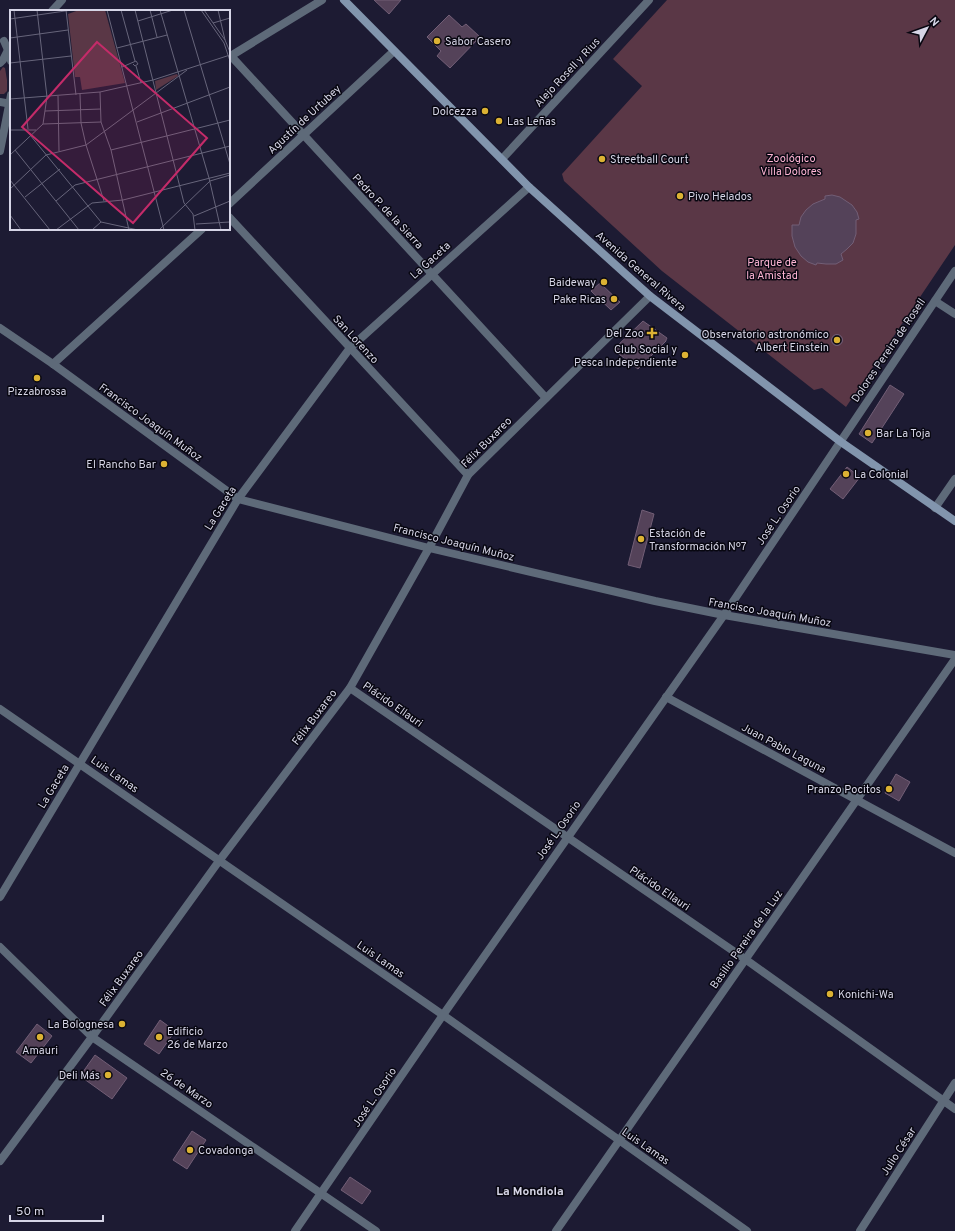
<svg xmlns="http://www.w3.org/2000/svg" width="955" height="1231" font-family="Overpass,sans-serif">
  <rect width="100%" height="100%" fill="#1d1b33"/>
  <g fill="#5a3746">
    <path d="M667 0H955V245L846 407 822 388 814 390 662 271 564 181 562 174 642 86 613 59Z"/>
    <path d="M3 67 5 68 7 80V91L4 94H0V71Z"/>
  </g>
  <g fill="#544259" stroke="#725e76">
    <path d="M374 0H401L389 14Z"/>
    <path d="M449 15 462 27 466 24 480 37 450 68 437 56 441 51 427 37Z"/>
    <path d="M832 195 840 197 852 205 857 212 859 219 856 220V234L853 243 847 249 841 254 843 260 836 264H826L817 263 816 265 808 262 801 256 795 247 792 236V225H799L801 217 806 210 813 204 825 199V196Z"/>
    <path d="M600 283 620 302 611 310 591 291Z"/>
    <path d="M643 321 667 338 666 340V341L638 369 615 351 617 349 615 348Z"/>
    <circle cx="837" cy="340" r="5.5"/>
    <path d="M890 385 904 394 872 443 859 434Z"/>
    <path d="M847 467 860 477 843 499 830 489Z"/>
    <path d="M642 510 654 514 640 568 628 565Z"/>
    <path d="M896 774 910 782 899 801 885 793Z"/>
    <path d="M160 1020 175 1031 159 1054 144 1044Z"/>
    <path d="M37 1024 52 1036 31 1063 16 1052Z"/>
    <path d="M95 1055 127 1078 112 1099 80 1076Z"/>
    <path d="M192 1131 206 1140 187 1169 173 1160Z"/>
    <path d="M350 1177 371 1191 362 1204 341 1190Z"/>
  </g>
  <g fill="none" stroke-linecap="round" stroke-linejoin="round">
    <g stroke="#5e6a79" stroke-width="8">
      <path d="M52 11 62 0"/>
      <path d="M4 41 8 50 11 61"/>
      <path d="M231 56 546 398"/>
      <path d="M229 57 322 0"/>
      <path d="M0 63 3 60 8 50"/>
      <path d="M0 102 11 104"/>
      <path d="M0 151 11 95"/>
      <path d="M502 159 649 0"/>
      <path d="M229 204 394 51"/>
      <path d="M229 217 468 475"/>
      <path d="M935 301 955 314"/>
      <path d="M53 364 202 229"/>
      <path d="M935 508 955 479"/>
      <path d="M350 688 745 959 955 1109"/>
      <path d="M666 697 955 853"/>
      <path d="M0 709 443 1015 747 1231"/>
      <path d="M0 897 238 499 350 348 529 187"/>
      <path d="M0 1161 92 1037 219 861 350 688 429 548 468 475 650 296"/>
      <path d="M295 1231 443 1015 724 615 955 271"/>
      <path d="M556 1231 955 659"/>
      <path d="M860 1231 955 1083"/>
    </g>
    <g stroke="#5e6a79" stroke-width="8">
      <path d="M0 328 53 364 238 499 429 548 655 601 724 615 955 655"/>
      <path d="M0 947 92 1037 376 1231"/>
    </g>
    <path stroke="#8295ad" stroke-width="8" d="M344 0 529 187 650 296 841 442 955 521"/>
  </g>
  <g fill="#dcb233" stroke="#080711" stroke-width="1.5">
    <circle cx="437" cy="41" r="4"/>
    <circle cx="485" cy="111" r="4"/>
    <circle cx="499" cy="121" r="4"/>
    <circle cx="602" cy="159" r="4"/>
    <circle cx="680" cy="196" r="4"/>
    <circle cx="604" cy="282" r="4"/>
    <circle cx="614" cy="299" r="4"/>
    <path d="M650 327h4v4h4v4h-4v4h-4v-4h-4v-4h4z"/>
    <circle cx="837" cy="340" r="4"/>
    <circle cx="685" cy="355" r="4"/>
    <circle cx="37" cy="378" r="4"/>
    <circle cx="868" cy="433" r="4"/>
    <circle cx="164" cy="464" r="4"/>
    <circle cx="846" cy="474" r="4"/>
    <circle cx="641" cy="539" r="4"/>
    <circle cx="889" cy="789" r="4"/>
    <circle cx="830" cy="994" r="4"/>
    <circle cx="122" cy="1024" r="4"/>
    <circle cx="40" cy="1037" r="4"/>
    <circle cx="159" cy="1037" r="4"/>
    <circle cx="108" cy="1075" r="4"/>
    <circle cx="190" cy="1150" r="4"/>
  </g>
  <g text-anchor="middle" stroke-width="3" stroke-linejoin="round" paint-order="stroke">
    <g font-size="11" fill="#d6d5e6" stroke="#080711" text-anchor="start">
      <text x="445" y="45">Sabor Casero</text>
      <text x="477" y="115" text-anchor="end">Dolcezza</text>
      <text x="507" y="125">Las Leñas</text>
      <text x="610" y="163">Streetball Court</text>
      <text x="688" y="200">Pivo Helados</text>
      <text x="596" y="286" text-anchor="end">Baideway</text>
      <text x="606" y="303" text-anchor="end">Pake Ricas</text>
      <text x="644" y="337" text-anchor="end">Del Zoo</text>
      <text x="829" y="338" text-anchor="end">Observatorio astronómico<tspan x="829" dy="13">Albert Einstein</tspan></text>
      <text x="677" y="353" text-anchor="end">Club Social y<tspan x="677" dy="13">Pesca Independiente</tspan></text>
      <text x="37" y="395" text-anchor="middle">Pizzabrossa</text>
      <text x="876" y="437">Bar La Toja</text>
      <text x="156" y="468" text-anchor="end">El Rancho Bar</text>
      <text x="854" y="478">La Colonial</text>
      <text x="649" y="537">Estación de<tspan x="649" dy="13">Transformación Nº7</tspan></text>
      <text x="881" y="793" text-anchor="end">Pranzo Pocitos</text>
      <text x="838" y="998">Konichi-Wa</text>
      <text x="114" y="1028" text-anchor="end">La Bolognesa</text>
      <text x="167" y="1035">Edificio<tspan x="167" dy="13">26 de Marzo</tspan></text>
      <text x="40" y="1054" text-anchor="middle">Amauri</text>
      <text x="100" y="1079" text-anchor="end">Deli Más</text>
      <text x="198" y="1154">Covadonga</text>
    </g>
    <g font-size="11" fill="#d6d5e6" stroke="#080711">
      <text transform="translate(567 72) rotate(-47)" y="4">Alejo Rosell y Rius</text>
      <text transform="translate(304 119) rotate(-43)" y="4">Agustín de Urtubey</text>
      <text transform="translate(388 211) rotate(47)" y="4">Pedro P. de la Sierra</text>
      <text transform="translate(430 260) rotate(-42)" y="4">La Gaceta</text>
      <text transform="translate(641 271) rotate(41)" y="4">Avenida General Rivera</text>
      <text transform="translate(356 339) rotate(47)" y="4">San Lorenzo</text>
      <text transform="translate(888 350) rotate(-56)" y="4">Dolores Pereira de Rosell</text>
      <text transform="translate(151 422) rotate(36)" y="4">Francisco Joaquín Muñoz</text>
      <text transform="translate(486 442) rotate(-45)" y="4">Félix Buxareo</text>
      <text transform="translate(220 508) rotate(-58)" y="4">La Gaceta</text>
      <text transform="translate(778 515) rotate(-56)" y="4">José L. Osorio</text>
      <text transform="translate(454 542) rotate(14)" y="4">Francisco Joaquín Muñoz</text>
      <text transform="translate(770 612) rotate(10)" y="4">Francisco Joaquín Muñoz</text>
      <text transform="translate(393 704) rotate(35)" y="4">Plácido Ellauri</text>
      <text transform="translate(314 717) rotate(-53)" y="4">Félix Buxareo</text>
      <text transform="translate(784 748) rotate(28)" y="4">Juan Pablo Laguna</text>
      <text transform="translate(115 774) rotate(35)" y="4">Luis Lamas</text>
      <text transform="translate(53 786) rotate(-59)" y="4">La Gaceta</text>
      <text transform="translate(558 830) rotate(-55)" y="4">José L. Osorio</text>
      <text transform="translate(660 888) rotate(34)" y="4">Plácido Ellauri</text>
      <text transform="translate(746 939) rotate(-55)" y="4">Basilio Pereira de la Luz</text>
      <text transform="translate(381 959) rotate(35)" y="4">Luis Lamas</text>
      <text transform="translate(121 978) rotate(-54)" y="4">Félix Buxareo</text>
      <text transform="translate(187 1088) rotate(34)" y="4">26 de Marzo</text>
      <text transform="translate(374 1097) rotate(-56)" y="4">José L. Osorio</text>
      <text transform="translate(646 1146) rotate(35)" y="4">Luis Lamas</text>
      <text transform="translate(898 1151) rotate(-57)" y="4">Julio César</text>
    </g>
    <g font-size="11" fill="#feb5d4" stroke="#080711">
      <text x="791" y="162">Zoológico<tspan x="791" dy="13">Villa Dolores</tspan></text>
      <text x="772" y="266">Parque de<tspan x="772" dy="13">la Amistad</tspan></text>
    </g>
    <g font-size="12" font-weight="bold" fill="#d6d5e6" stroke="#080711">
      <text x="530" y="1195">La Mondiola</text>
    </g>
  </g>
  <g transform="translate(10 10)">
    <rect width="220" height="220" fill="#1d1b33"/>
    <path d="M69 0H95L115 73 72 80 70 67H65L58 4ZM167 64 168 66 146 80 145 71Z" fill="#5a3746"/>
    <path fill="none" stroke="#67657b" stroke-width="1" d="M4 0 18 119M27 0 37 87 33 114M56 0 66 85M97 0 154 220M111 0 125 51M125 0 174 193 183 204 185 220M140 0 147 27M150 0 199 168 211 220M174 0 220 154M191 0 214 33 220 51M194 0 215 30 220 42M208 0 215 30M0 9 62 0M128 11 163 0M203 13 220 8M0 28 58 20M107 38 157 25M0 53 61 46M126 56 131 73M112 57 126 51 128 54 125 56 123 54M90 82 91 112 101 140 119 220M70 84 71 113 76 135 94 191M48 86 49 141M0 89 90 82 143 70 220 45M35 101 91 99M127 112 220 77M33 114 91 112M0 120H26M16 120 91 212M5 140 69 220M101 140 220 110M0 145 33 114M0 170 40 220M0 179 36 145 76 135 177 60M15 187 50 159M46 191 65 175 220 136M0 205 11 220M184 206 220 191M91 212 128 220M186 214 220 212M46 220 82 193 113 190 220 163M82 220 91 212M149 220 200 171 220 165"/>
    <path fill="#c42b69" fill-opacity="0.15" stroke="#c42b69" stroke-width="2" d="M87 32 197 128 123 213 12 117Z"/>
    <rect width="220" height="220" fill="none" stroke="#d6d5e6" stroke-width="2"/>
  </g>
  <g transform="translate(927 28) rotate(49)" stroke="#080711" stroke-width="3" paint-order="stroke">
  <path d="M0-3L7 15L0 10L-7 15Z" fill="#d6d5e6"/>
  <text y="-6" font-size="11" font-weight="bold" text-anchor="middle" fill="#d6d5e6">N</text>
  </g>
  <path d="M10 1215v6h93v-6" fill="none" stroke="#d6d5e6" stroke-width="2"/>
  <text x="16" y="1215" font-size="12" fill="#d6d5e6" stroke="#080711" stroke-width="3" paint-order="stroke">50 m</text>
</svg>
